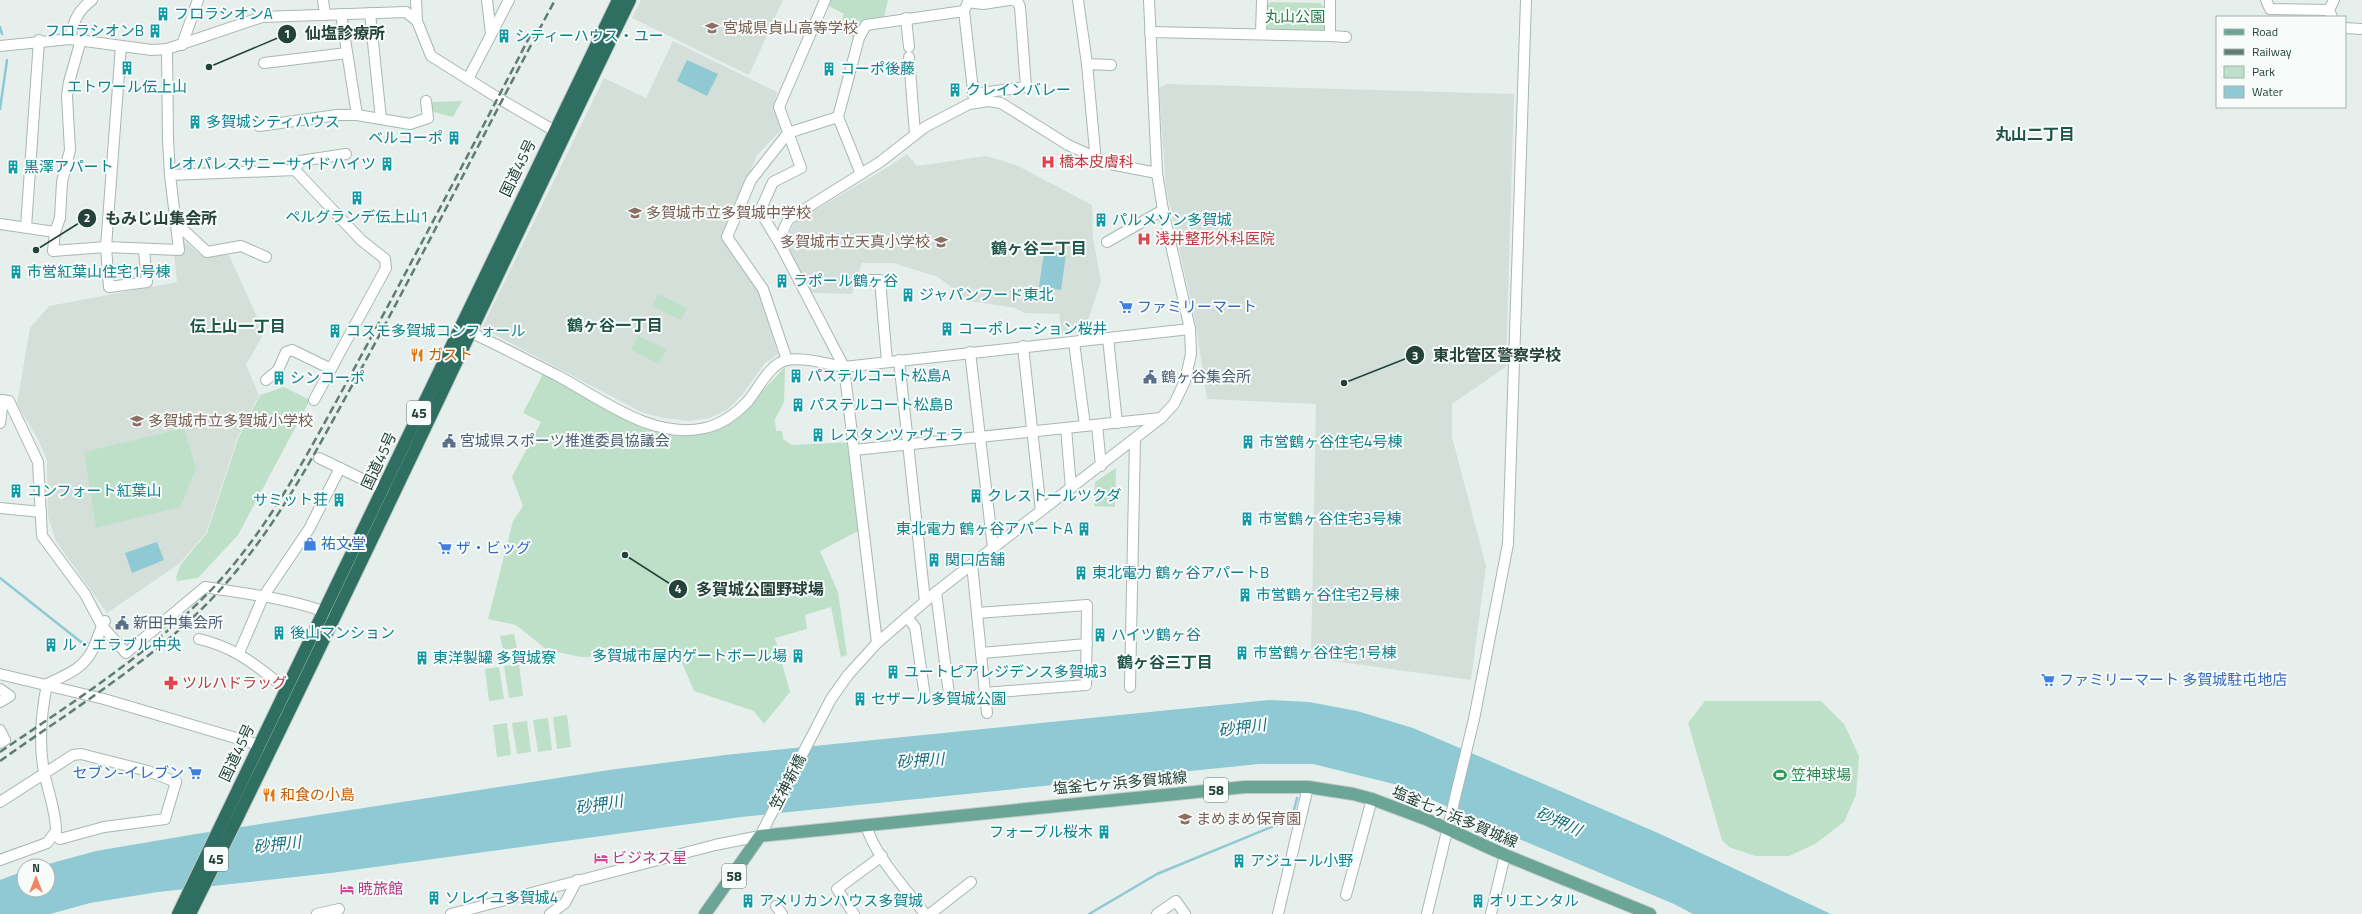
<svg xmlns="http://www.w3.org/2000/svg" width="2362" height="914" font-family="'Titillium Web','Noto Sans JP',sans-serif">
  <rect width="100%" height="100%" fill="#e6efeb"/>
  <g fill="#d4dfda">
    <path d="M641 0H783L749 75 632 18Z"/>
    <path d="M673 41 777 92 774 106 782 129 757 155 723 236 757 286 778 354 765 363 742 395 727 410 709 418 690 421 663 418 641 412 482 328 604 78 646 98Z"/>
    <path d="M1167 84 1514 94 1506 367 1452 404V437L1486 566 1471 680 1311 658 1316 404 1207 399 1196 326 1166 188 1159 88Z"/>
    <path d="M907 154 917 166 986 156 1016 165 1092 205 1093 238 1101 281 1084 332 1062 334 1059 314 1025 313 1015 308 969 301 938 277 893 263H862L852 294 812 293 787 247 789 234 795 222 888 167Z"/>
    <path d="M184 241 201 255H229L257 317 262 337 246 365 259 395 237 439 206 533 179 564 107 613 56 541 48 517 47 460 38 439 17 404 30 328 49 306 177 282 174 255Z"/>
  </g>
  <g fill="#bfe0c8">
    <path d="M829 0H888L884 17 876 19 857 38 837 31 844 14 827 5Z"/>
    <path d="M1271 2 1320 3 1325 8 1324 29 1319 33 1270 32 1266 28 1267 5Z"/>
    <path d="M462 101 453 117 430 111 429 102Z"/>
    <path d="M658 294 687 308 681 320 652 306Z"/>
    <path d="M638 336 666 349 659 364 631 350Z"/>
    <path d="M785 367 784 402 775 419 776 431H782L783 439 792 445 850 442 860 530 820 551 838 592 847 655 841 657 831 607 805 615 807 629 775 638 790 692 764 724 754 711 694 691 680 658 634 656 581 657 547 650 516 625 488 619 513 521 523 506 512 477 541 422 523 413 543 374 612 411 690 434H704L727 425 742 413Z"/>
    <path d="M284 387 310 400 238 535 198 578 177 581 176 577 181 564 207 533 238 439 260 395Z"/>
    <path d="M184 428 196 469 180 507 96 528 84 452Z"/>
    <path d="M1116 468 1115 507 1094 506 1095 482Z"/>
    <path d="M514 634 517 648 503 650 500 636Z"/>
    <path d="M519 664 523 696 509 698 504 666Z"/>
    <path d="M499 667 504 699 489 701 485 669Z"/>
    <path d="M1705 701H1821L1844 724 1859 756 1856 795 1844 822 1815 844 1789 856H1755L1729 847 1722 840 1688 723Z"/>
    <path d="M567 715 571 747 557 749 553 717Z"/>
    <path d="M548 718 552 750 538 752 533 720Z"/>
    <path d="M527 721 531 752 517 754 512 723Z"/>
    <path d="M507 723 511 755 497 757 493 725Z"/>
  </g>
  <g fill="#8ec9d4">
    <path d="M687 60 718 74 707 96 677 81Z"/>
    <path d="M1044 252 1066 254 1061 290 1039 287Z"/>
    <path d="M157 542 164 560 132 573 125 553Z"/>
    <path d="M1269 700 1309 702 1357 711 1413 728 1658 833 1831 914H1693L1674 904 1512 836 1402 786 1313 764H1259L741 817 331 873 158 892 90 903 50 914H0V880L24 871V890H48V866H41L96 851 196 834 609 770 725 755Z"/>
  </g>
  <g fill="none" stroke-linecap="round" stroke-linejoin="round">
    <g stroke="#8ec9d4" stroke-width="2.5">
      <path d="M0 27 2 34"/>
      <path d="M0 109 7 60"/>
      <path d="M0 578 81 642 87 643"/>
      <path d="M1089 914 1157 874 1286 821 1293 814 1297 798"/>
    </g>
    <g stroke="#a8b8b2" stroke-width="12">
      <g id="minor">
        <path d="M323 0 325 15"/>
        <path d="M416 0 417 21"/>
        <path d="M487 0 491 34"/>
        <path d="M969 0 964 11 974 99"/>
        <path d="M1078 0 1087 64"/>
        <path d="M2266 0 2270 9 2329 10"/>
        <path d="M968 2 983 4 1009 0"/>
        <path d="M370 13 381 119"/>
        <path d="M2332 17 2329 10 2334 0"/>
        <path d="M906 18 909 47"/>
        <path d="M2345 28 2362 29"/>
        <path d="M1150 32 1330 36V0"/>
        <path d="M1261 34 1262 0"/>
        <path d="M1330 36 1346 37"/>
        <path d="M70 39C73 22 78 10 92 0"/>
        <path d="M182 45 198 0"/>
        <path d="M0 46 70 39 152 50 167 49 262 17 406 12 417 21 431 56 503 101 560 134"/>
        <path d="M121 46 106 247 109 287 147 282 144 250"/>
        <path d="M167 49 168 139 170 175"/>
        <path d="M909 57 915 134"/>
        <path d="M264 63 347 53"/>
        <path d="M468 79 509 0"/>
        <path d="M973 94 1026 87 1020 7 1018 2 1013 0"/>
        <path d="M357 115 410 124 428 118 426 101"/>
        <path d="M259 126 337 115H357L341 14"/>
        <path d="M1094 157 1095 151 1087 64 1111 65"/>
        <path d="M295 170 300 161 346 154"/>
        <path d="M861 174 838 117 859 38 866 25 964 11"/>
        <path d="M176 223 207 252 241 246 266 257"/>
        <path d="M0 224 55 232 53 251 106 247 179 250 170 175 295 170 361 240 385 259 386 268 314 400"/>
        <path d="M26 227 39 40"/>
        <path d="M55 232 60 218 62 182 70 150 67 96 69 82 81 40"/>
        <path d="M1107 242 1163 210"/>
        <path d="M781 246 760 211 773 182 801 168 779 107 825 0"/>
        <path d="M866 280H880L887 362"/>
        <path d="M465 330C497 344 528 361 560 377 603 400 653 440 705 428 722 424 737 413 748 401 759 388 770 363 787 360 805 357 827 364 844 367L1190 329"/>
        <path d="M1108 338 1117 423"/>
        <path d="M1074 342 1085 426"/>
        <path d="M1023 346 1041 511"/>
        <path d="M970 352 993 548"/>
        <path d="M787 360 763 289 727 237 751 180 788 133 838 117"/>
        <path d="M899 360 925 601"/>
        <path d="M266 380 278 370 286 352 292 350 331 369"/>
        <path d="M0 400 9 401 38 462 42 536 85 594 102 626 126 653 205 587C247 594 297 599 335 616"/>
        <path d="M0 423 3 400"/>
        <path d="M1097 425 1101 466"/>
        <path d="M1066 428 1071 488"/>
        <path d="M854 450 1161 418"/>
        <path d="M319 458 389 492"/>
        <path d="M0 508 41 512"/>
        <path d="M972 564 987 713"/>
        <path d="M936 592 949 694"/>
        <path d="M977 613 1087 605 1086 685 985 693"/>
        <path d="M907 617 915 627 925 697"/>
        <path d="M199 639C237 648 255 665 285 688"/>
        <path d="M877 643 844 367 781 246C781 235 783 228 789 219L880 162 925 127 969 104 989 101 1001 103 1068 145 1110 164 1157 173"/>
        <path d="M239 653 263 597 309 529 340 468"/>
        <path d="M981 653 1087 644"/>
        <path d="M0 674 104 699 266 747"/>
        <path d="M47 684C65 675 82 670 92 651 97 641 99 631 105 621"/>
        <path d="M1130 687 1135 439"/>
        <path d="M0 689 10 696 0 702"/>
        <path d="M0 730 5 740 0 743"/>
        <path d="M0 802 73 755 81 754 148 771 176 782 165 819 104 827 60 839 55 835"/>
        <path d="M866 825C874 855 906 889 925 914"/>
        <path d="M0 860 47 843 56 831C56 812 49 795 45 776 38 746 41 714 47 684"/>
        <path d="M1346 895 1372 799"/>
        <path d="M776 906 782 914"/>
        <path d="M317 914 339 909"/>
        <path d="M451 914 715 845 760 836 831 699 848 675 877 643 936 592 1161 418 1174 404 1185 381 1191 354 1190 329 1163 210 1157 173 1149 0"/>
        <path d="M550 914 565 903 577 880"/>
        <path d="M854 914 837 889 882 856"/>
        <path d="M930 914 971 882"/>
        <path d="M1157 914 1176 901 1185 914"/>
        <path d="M1278 914 1308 787"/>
        <path d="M1427 914 1474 719 1508 544 1526 0"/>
        <path d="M1491 914 1505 855"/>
      </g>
    </g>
    <g stroke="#c2cac8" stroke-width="14">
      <path id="major" d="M705 914 760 836 1245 787H1308L1353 794 1372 799 1428 820 1505 855 1650 914"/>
    </g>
    <g stroke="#c2cac8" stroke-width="14">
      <g id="highway">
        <path d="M178 914 618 0"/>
        <path d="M190 914C341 611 482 304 630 0"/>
      </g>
    </g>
    <use href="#minor" stroke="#fff" stroke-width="10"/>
    <use href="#major" stroke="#6aa596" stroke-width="12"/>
    <use href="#highway" stroke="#2f6f62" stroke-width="12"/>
    <g stroke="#5f7d75" stroke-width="2.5" stroke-dasharray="8 4" stroke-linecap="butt">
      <path d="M0 752C73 702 152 652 213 588 273 524 312 445 354 369 414 258 473 146 531 34"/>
      <path d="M0 761C73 709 160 656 220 590 279 525 318 447 360 371 427 248 489 123 555 0"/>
    </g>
  </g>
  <defs>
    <g id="building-bare" transform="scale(1.08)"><path d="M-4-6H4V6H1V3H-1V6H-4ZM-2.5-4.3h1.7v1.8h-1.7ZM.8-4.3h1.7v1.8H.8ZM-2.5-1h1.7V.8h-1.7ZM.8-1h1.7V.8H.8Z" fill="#0f9aa8" stroke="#f7fbf9" stroke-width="2.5" paint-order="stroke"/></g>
    <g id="school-bare" transform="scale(1.08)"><path d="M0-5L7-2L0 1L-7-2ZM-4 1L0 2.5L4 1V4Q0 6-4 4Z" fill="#8d6e63" stroke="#f7fbf9" stroke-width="2.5" paint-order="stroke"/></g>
    <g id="hospital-bare" transform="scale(1.08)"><path d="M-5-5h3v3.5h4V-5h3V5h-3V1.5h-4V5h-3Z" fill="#e0444e" stroke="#f7fbf9" stroke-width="2.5" paint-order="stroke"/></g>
    <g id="supermarket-bare" transform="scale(1.08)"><path d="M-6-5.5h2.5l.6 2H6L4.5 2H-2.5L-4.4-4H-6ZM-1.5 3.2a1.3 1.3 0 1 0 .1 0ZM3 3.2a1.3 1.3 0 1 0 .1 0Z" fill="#3f7fe0" stroke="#f7fbf9" stroke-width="2.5" paint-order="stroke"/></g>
    <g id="restaurant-bare" transform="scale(1.08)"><path d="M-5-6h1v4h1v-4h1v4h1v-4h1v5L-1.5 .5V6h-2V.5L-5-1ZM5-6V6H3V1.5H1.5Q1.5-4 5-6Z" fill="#e8710a" stroke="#f7fbf9" stroke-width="2.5" paint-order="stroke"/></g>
    <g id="civic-bare" transform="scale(1.08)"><path d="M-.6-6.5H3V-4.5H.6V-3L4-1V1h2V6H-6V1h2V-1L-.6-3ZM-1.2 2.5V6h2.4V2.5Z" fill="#5c6f8a" stroke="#f7fbf9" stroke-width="2.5" paint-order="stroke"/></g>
    <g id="shop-bare" transform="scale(1.08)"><path d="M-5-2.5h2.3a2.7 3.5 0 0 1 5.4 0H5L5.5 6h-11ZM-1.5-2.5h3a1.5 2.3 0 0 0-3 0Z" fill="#3f7fe0" stroke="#f7fbf9" stroke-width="2.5" paint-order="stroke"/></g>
    <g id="pharmacy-bare" transform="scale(1.08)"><path d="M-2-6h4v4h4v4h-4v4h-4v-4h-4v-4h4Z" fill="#e0444e" stroke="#f7fbf9" stroke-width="2.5" paint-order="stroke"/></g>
    <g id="stadium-bare" transform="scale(1.08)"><path d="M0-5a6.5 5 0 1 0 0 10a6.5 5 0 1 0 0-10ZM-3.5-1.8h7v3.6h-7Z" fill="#2e9e5b" stroke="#f7fbf9" stroke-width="2.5" paint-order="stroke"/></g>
    <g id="hotel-bare" transform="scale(1.08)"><path d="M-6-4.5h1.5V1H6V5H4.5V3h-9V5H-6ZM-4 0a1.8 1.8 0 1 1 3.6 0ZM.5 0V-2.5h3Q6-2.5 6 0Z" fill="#d1479c" stroke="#f7fbf9" stroke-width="2.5" paint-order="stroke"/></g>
  </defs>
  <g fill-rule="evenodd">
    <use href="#building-bare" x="163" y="14"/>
    <use href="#school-bare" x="712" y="28"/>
    <use href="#building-bare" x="155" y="31"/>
    <use href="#building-bare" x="504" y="36"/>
    <use href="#building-bare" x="127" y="68"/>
    <use href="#building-bare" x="829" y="69"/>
    <use href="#building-bare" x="955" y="90"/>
    <use href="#building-bare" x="195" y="122"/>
    <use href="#building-bare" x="454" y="138"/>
    <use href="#hospital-bare" x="1048" y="162"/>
    <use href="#building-bare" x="387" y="164"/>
    <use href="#building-bare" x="13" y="167"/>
    <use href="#building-bare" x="357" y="198"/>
    <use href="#school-bare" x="635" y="213"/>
    <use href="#building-bare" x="1101" y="220"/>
    <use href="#hospital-bare" x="1144" y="239"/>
    <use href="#school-bare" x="941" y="242"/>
    <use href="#building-bare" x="16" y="272"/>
    <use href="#building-bare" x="782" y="281"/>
    <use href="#building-bare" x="908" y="295"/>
    <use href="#supermarket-bare" x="1126" y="307"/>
    <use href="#building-bare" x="947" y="329"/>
    <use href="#building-bare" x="335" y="331"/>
    <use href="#restaurant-bare" x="417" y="355"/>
    <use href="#building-bare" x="796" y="376"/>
    <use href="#civic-bare" x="1150" y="377"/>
    <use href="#building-bare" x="279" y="378"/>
    <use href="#building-bare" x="798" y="405"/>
    <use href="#school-bare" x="137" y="421"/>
    <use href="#building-bare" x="818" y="435"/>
    <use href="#civic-bare" x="449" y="441"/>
    <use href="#building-bare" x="1248" y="442"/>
    <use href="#building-bare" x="16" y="491"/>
    <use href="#building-bare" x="976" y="496"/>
    <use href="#building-bare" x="339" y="500"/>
    <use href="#building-bare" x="1247" y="519"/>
    <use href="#building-bare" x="1084" y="529"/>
    <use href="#shop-bare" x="310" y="544"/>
    <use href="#supermarket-bare" x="445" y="548"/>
    <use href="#building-bare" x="934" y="560"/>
    <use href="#building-bare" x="1081" y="573"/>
    <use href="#building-bare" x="1245" y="595"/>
    <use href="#civic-bare" x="122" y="623"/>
    <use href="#building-bare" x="279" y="633"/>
    <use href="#building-bare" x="1100" y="635"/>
    <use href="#building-bare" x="51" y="645"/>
    <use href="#building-bare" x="1242" y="653"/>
    <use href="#building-bare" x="798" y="656"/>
    <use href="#building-bare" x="422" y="658"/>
    <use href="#building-bare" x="893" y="672"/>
    <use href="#supermarket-bare" x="2048" y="680"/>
    <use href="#pharmacy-bare" x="171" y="683"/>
    <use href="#building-bare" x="860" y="699"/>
    <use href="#supermarket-bare" x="195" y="773"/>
    <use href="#stadium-bare" x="1780" y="775"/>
    <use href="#restaurant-bare" x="269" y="795"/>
    <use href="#school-bare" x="1185" y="819"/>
    <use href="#building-bare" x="1104" y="832"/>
    <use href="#hotel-bare" x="601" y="858"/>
    <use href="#building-bare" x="1239" y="861"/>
    <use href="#hotel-bare" x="347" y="889"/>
    <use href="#building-bare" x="434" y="898"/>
    <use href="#building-bare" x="748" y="901"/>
    <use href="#building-bare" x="1478" y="901"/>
  </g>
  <g text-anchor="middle" stroke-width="4" stroke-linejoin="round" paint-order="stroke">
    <g fill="#f7fbf9" stroke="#637a73" stroke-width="1">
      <rect x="407" y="401" width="24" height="24" rx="3"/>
      <rect x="1204" y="778" width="24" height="24" rx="3"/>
      <rect x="204" y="847" width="24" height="24" rx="3"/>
      <rect x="722" y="864" width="24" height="24" rx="3"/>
    </g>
    <g font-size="14" font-weight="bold" fill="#24423a">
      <text x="419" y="418">45</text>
      <text x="1216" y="795">58</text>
      <text x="216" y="864">45</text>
      <text x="734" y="881">58</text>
    </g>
    <g font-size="15" fill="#0d838f" stroke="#f7fbf9" text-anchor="start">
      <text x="174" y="19">フロラシオンA</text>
      <text x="144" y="36" text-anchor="end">フロラシオンB</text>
      <text x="515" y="41">シティーハウス・ユー</text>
      <text x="840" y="74">コーポ後藤</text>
      <text x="127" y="92" text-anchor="middle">エトワール伝上山</text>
      <text x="966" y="95">クレインバレー</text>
      <text x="206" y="127">多賀城シティハウス</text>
      <text x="443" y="143" text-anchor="end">ベルコーポ</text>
      <text x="376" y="169" text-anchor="end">レオパレスサニーサイドハイツ</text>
      <text x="24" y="172">黒澤アパート</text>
      <text x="357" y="222" text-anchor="middle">ペルグランデ伝上山1</text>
      <text x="1112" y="225">パルメゾン多賀城</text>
      <text x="27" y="277">市営紅葉山住宅1号棟</text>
      <text x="793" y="286">ラポール鶴ヶ谷</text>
      <text x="919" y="300">ジャパンフード東北</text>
      <text x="958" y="334">コーポレーション桜井</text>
      <text x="346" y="336">コスモ多賀城コンフォール</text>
      <text x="807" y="381">パステルコート松島A</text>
      <text x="290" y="383">シンコーポ</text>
      <text x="809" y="410">パステルコート松島B</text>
      <text x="829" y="440">レスタンツァヴェラ</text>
      <text x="1259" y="447">市営鶴ヶ谷住宅4号棟</text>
      <text x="27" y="496">コンフォート紅葉山</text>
      <text x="987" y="501">クレストールツクダ</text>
      <text x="328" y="505" text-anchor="end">サミット荘</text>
      <text x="1258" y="524">市営鶴ヶ谷住宅3号棟</text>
      <text x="1073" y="534" text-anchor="end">東北電力 鶴ヶ谷アパートA</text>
      <text x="945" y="565">関口店舗</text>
      <text x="1092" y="578">東北電力 鶴ヶ谷アパートB</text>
      <text x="1256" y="600">市営鶴ヶ谷住宅2号棟</text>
      <text x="290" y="638">後山マンション</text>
      <text x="1111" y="640">ハイツ鶴ヶ谷</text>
      <text x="62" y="650">ル・エラブル中央</text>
      <text x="1253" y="658">市営鶴ヶ谷住宅1号棟</text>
      <text x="787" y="661" text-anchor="end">多賀城市屋内ゲートボール場</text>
      <text x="433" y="663">東洋製罐 多賀城寮</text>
      <text x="904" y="677">ユートピアレジデンス多賀城3</text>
      <text x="871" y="704">セザール多賀城公園</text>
      <text x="1093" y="837" text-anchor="end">フォーブル桜木</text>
      <text x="1250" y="866">アジュール小野</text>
      <text x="445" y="903">ソレイユ多賀城4</text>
      <text x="759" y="906">アメリカンハウス多賀城</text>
      <text x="1489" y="906">オリエンタル</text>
    </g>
    <g font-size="15" fill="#2d7a4b" stroke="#f7fbf9">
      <text x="1295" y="22">丸山公園</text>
    </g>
    <g font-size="15" fill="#785e54" stroke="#f7fbf9" text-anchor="start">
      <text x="723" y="33">宮城県貞山高等学校</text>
      <text x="646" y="218">多賀城市立多賀城中学校</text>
      <text x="930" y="247" text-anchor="end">多賀城市立天真小学校</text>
      <text x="148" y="426">多賀城市立多賀城小学校</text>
      <text x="1196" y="824">まめまめ保育園</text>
    </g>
    <g font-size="15" fill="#be3a42" stroke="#f7fbf9" text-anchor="start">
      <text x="1059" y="167">橋本皮膚科</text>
      <text x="1155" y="244">浅井整形外科医院</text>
      <text x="182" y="688">ツルハドラッグ</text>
    </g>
    <g font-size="15" fill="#24423a" stroke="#f7fbf9">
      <text transform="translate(518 168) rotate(-64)" y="5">国道45号</text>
      <text transform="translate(379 461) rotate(-65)" y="5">国道45号</text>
      <text transform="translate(237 753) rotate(-65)" y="5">国道45号</text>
      <text transform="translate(788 782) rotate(-63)" y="5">笠神新橋</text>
      <text transform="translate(1120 783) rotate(-5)" y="5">塩釜七ヶ浜多賀城線</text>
      <text transform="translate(1455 817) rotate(23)" y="5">塩釜七ヶ浜多賀城線</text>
    </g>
    <g font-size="15" fill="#366cbe" stroke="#f7fbf9" text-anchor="start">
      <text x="1137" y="312">ファミリーマート</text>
      <text x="321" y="549">祐文堂</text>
      <text x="456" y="553">ザ・ビッグ</text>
      <text x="2059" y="685">ファミリーマート 多賀城駐屯地店</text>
      <text x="184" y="778" text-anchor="end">セブン-イレブン</text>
    </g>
    <g font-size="15" fill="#c56008" stroke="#f7fbf9" text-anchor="start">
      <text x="428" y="360">ガスト</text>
      <text x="280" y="800">和食の小島</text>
    </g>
    <g font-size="15" fill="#4e5e75" stroke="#f7fbf9" text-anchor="start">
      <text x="1161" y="382">鶴ヶ谷集会所</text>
      <text x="460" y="446">宮城県スポーツ推進委員協議会</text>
      <text x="133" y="628">新田中集会所</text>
    </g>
    <g font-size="15" fill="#27864d" stroke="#f7fbf9" text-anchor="start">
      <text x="1791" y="780">笠神球場</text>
    </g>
    <g font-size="15" fill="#b23c85" stroke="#f7fbf9" text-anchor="start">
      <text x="612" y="863">ビジネス星</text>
      <text x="358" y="894">暁旅館</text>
    </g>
    <g font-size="16" font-weight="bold" fill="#1f5548" stroke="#f7fbf9">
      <text x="2035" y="140">丸山二丁目</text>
      <text x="1039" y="254">鶴ヶ谷二丁目</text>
      <text x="615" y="331">鶴ヶ谷一丁目</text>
      <text x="238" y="332">伝上山一丁目</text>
      <text x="1165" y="668">鶴ヶ谷三丁目</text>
    </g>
    <g font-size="16" font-style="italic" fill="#1c6f80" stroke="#f7fbf9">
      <text transform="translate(1242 727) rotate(-7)" y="6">砂押川</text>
      <text transform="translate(920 760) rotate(-4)" y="6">砂押川</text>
      <text transform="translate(599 804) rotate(-9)" y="6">砂押川</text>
      <text transform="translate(1559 821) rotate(24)" y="6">砂押川</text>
      <text transform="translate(277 844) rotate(-6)" y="6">砂押川</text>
    </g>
  </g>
  <path fill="none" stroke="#24423a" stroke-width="1.5" d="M209 67L287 34M36 250L87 218M1344 383L1415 355M625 555L678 589"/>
  <g fill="#24423a" stroke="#f7fbf9" stroke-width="1.5">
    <circle cx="209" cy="67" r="4"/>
    <circle cx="36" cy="250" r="4"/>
    <circle cx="1344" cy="383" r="4"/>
    <circle cx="625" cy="555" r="4"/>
    <circle cx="287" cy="34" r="10"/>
    <circle cx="87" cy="218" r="10"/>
    <circle cx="1415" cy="355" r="10"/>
    <circle cx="678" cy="589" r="10"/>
  </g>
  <g font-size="12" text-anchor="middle" font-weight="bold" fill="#fff">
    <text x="287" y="38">1</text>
    <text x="87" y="222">2</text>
    <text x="1415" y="360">3</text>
    <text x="678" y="593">4</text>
  </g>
  <g font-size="16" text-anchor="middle" font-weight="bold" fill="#24423a" stroke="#f7fbf9" stroke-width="4" stroke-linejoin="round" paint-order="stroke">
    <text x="345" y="39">仙塩診療所</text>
    <text x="161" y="224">もみじ山集会所</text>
    <text x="1497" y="361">東北管区警察学校</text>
    <text x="760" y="595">多賀城公園野球場</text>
  </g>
  <rect x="2216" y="16" width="130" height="92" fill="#f7fbf9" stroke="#a3b1ad"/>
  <rect x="2224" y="29" width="20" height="6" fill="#6aa596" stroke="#a3b1ad"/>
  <text x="2252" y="36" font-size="12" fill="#24423a">Road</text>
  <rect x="2224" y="49" width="20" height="6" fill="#5f7d75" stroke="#a3b1ad"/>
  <text x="2252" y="56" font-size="12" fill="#24423a">Railway</text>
  <rect x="2224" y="66" width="20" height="12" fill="#bfe0c8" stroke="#a3b1ad"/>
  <text x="2252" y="76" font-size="12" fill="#24423a">Park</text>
  <rect x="2224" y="86" width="20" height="12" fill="#8ec9d4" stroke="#a3b1ad"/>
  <text x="2252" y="96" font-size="12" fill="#24423a">Water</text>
  <g transform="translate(36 878)"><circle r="19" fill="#f7fbf9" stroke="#a3b1ad"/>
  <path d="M0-3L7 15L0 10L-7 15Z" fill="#f4845f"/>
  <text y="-6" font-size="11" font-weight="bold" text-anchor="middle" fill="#24423a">N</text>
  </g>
</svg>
